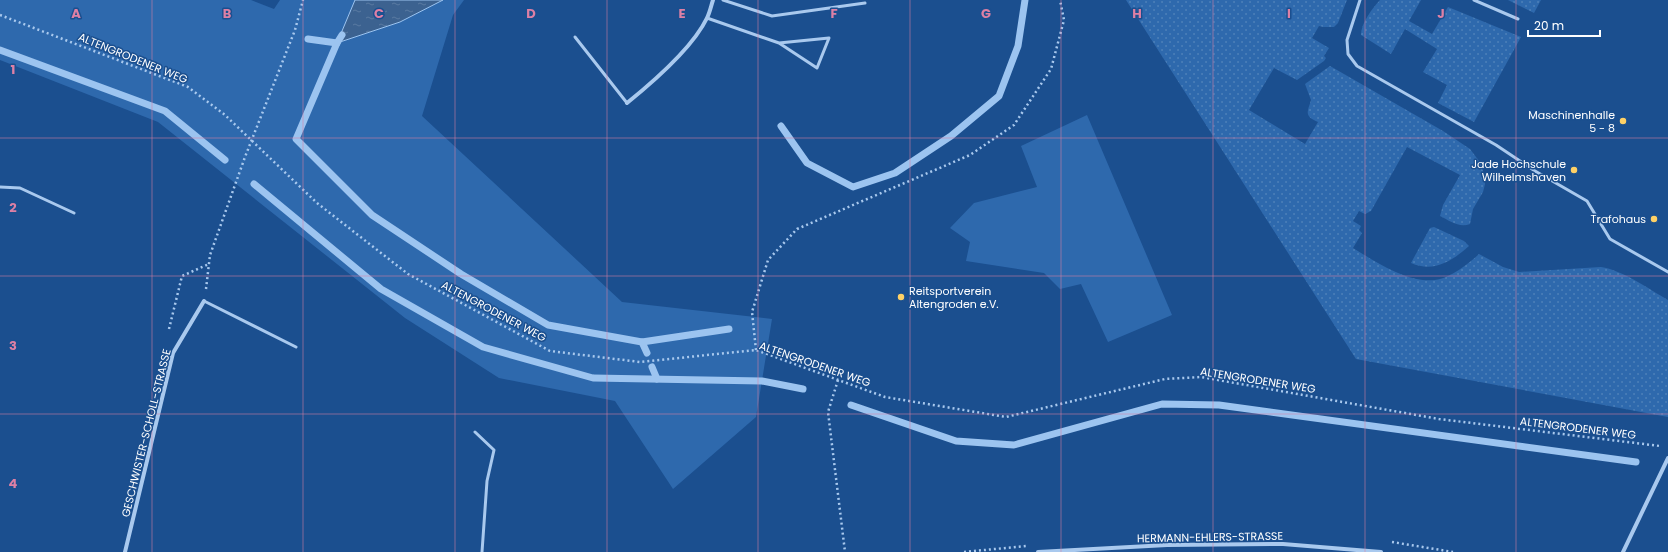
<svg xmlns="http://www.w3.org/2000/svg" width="1668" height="552" font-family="Poppins,sans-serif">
  <defs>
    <pattern id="grass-dots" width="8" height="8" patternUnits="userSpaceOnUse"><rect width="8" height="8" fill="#2e69ad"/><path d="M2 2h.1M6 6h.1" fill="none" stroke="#4d80b9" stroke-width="1.8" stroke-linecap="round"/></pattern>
    <pattern id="water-ripples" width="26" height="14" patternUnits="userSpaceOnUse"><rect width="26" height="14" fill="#3c6290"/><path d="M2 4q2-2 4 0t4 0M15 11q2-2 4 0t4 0" fill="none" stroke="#597aa1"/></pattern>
  </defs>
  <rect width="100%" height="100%" fill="#1b4f8f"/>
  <g fill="url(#grass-dots)">
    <path d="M1126 0H1347L1338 23 1334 27H1323L1319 26 1312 38 1329 48 1324 56 1326 58 1324 61 1297 80 1274 68 1249 110 1305 144 1318 122C1303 116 1308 111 1311 100L1305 84 1330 66 1443 131 1470 149 1482 165 1485 184 1483 192 1473 209 1470 224C1459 228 1450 221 1440 216L1443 205 1460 175 1407 147 1371 211 1365 214 1359 211 1353 221 1361 226 1359 230 1362 233 1353 248C1376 262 1407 283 1435 280 1451 278 1468 264 1479 254L1503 267 1519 272 1601 267C1622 270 1649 289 1668 300V417L1356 359Z"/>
    <path d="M1380 0H1421L1409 21 1432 34 1448 7 1521 37 1474 122 1438 103 1447 85 1423 72 1437 49 1405 29 1391 54 1361 35C1361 23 1372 9 1380 0Z"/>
    <path d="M1508 0H1541L1534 13Z"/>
    <path d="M1434 227 1464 241 1469 246C1452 261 1434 273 1411 263L1430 228Z"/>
  </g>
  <g fill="#2e69ad">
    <path d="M0 0H251L274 9 280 0H464L453 15 422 116 622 302 772 319 756 417 673 489 615 401 499 378 405 318 158 122 0 60Z"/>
    <path d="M1087 115 1172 315 1108 342 1081 284 1060 289 1044 273 966 261 970 242 950 228 974 203 1037 187 1021 146Z"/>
  </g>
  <path fill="url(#water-ripples)" stroke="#9cc4f0" d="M355 0H443L400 22 337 43Z"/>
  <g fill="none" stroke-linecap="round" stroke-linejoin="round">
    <g stroke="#9cc4f0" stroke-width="7">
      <path d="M342 35 337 43 296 139 372 215 461 274 548 325 642 342 647 353"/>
      <path d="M308 39 337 43"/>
      <path d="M0 50 165 111 225 160"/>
      <path d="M781 126 807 163 853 187 895 173 951 136 999 96 1018 46 1025 0"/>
      <path d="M254 184 381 289 483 347 593 378 762 381 803 389"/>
      <path d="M642 342 729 329"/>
      <path d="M652 367 657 379"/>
      <path d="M851 405 956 441 1014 445 1162 404 1219 405 1636 462"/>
    </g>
    <g stroke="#a9c9ee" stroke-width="2.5" stroke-dasharray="2 3" stroke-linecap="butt">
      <path d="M0 15 188 87 225 115 317 203 408 274 550 351 640 362 756 350 885 397 1006 417 1165 379 1201 377 1439 419 1660 446"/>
      <path d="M206 289 210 255 245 157 295 30 303 0"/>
      <path d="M169 329 182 276 209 264"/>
      <path d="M756 350 752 312 768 260 797 229 970 155 1014 125 1051 69 1064 20 1060 0"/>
      <path d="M838 380 828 412 845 552"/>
      <path d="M1392 542 1453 552"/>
      <path d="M964 552 1026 546"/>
    </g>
    <g stroke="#a9c9ee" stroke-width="3">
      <path d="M723 0 772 16 865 3"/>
      <path d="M1360 0 1347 40 1348 54 1357 66 1496 145 1535 171 1587 201 1610 239 1668 272"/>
      <path d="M1474 0 1518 19"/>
      <path d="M707 18 779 43 829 38 817 68 779 43"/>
      <path d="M575 37 627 103"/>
      <path d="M0 187 20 188 74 213"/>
      <path d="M204 301 296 347"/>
      <path d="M475 432 494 450 487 481 482 552"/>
    </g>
    <g stroke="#a9c9ee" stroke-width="4">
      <path d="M627 103C653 82 693 47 707 18 710 12 711 6 713 0"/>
      <path d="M125 552 173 353 204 301"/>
      <path d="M1038 552 1167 545 1283 544 1381 552"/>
      <path d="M1623 552 1668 458"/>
    </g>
  </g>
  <path fill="none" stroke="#dd80a5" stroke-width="1" stroke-opacity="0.55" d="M152 0V552M303 0V552M455 0V552M607 0V552M758 0V552M910 0V552M1061 0V552M1213 0V552M1365 0V552M1516 0V552M0 138H1668M0 276H1668M0 414H1668"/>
  <g fill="#ffd166" stroke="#1b4f8f" stroke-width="1.5">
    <circle cx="1623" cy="121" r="4"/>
    <circle cx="1574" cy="170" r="4"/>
    <circle cx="1654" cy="219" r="4"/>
    <circle cx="901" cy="297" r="4"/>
  </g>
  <g text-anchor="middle" stroke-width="3" stroke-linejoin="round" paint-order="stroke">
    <g font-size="11" fill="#fff" stroke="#1b4f8f">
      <text transform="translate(133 58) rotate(22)" y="4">ALTENGRODENER WEG</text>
      <text transform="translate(494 311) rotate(28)" y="4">ALTENGRODENER WEG</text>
      <text transform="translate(815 364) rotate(19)" y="4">ALTENGRODENER WEG</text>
      <text transform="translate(1258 380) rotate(9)" y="4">ALTENGRODENER WEG</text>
      <text transform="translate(1578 428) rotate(7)" y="4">ALTENGRODENER WEG</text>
      <text transform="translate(146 433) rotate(-76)" y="4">GESCHWISTER-SCHOLL-STRASSE</text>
      <text transform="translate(1210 537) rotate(-1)" y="4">HERMANN-EHLERS-STRASSE</text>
    </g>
    <g font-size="11" fill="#fff" stroke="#1b4f8f" text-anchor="end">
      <text x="1615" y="119">Maschinenhalle<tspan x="1615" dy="13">5 - 8</tspan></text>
      <text x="1566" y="168">Jade Hochschule<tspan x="1566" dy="13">Wilhelmshaven</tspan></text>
      <text x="1646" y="223">Trafohaus</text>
      <text x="909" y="295" text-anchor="start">Reitsportverein<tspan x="909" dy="13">Altengroden e.V.</tspan></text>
    </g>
  </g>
  <g font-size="13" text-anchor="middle" font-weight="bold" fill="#dd80a5" stroke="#1b4f8f" stroke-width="3" stroke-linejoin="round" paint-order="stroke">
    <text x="76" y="18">A</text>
    <text x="227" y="18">B</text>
    <text x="379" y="18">C</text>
    <text x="531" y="18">D</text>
    <text x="682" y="18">E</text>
    <text x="834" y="18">F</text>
    <text x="986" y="18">G</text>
    <text x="1137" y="18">H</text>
    <text x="1289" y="18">I</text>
    <text x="1441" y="18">J</text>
    <text x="13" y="74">1</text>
    <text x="13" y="212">2</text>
    <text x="13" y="350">3</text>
    <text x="13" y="488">4</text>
  </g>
  <path d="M1528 30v6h72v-6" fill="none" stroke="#ffffff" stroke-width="2"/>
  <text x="1534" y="30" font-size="12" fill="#ffffff" stroke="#1b4f8f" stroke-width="3" paint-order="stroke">20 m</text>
</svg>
